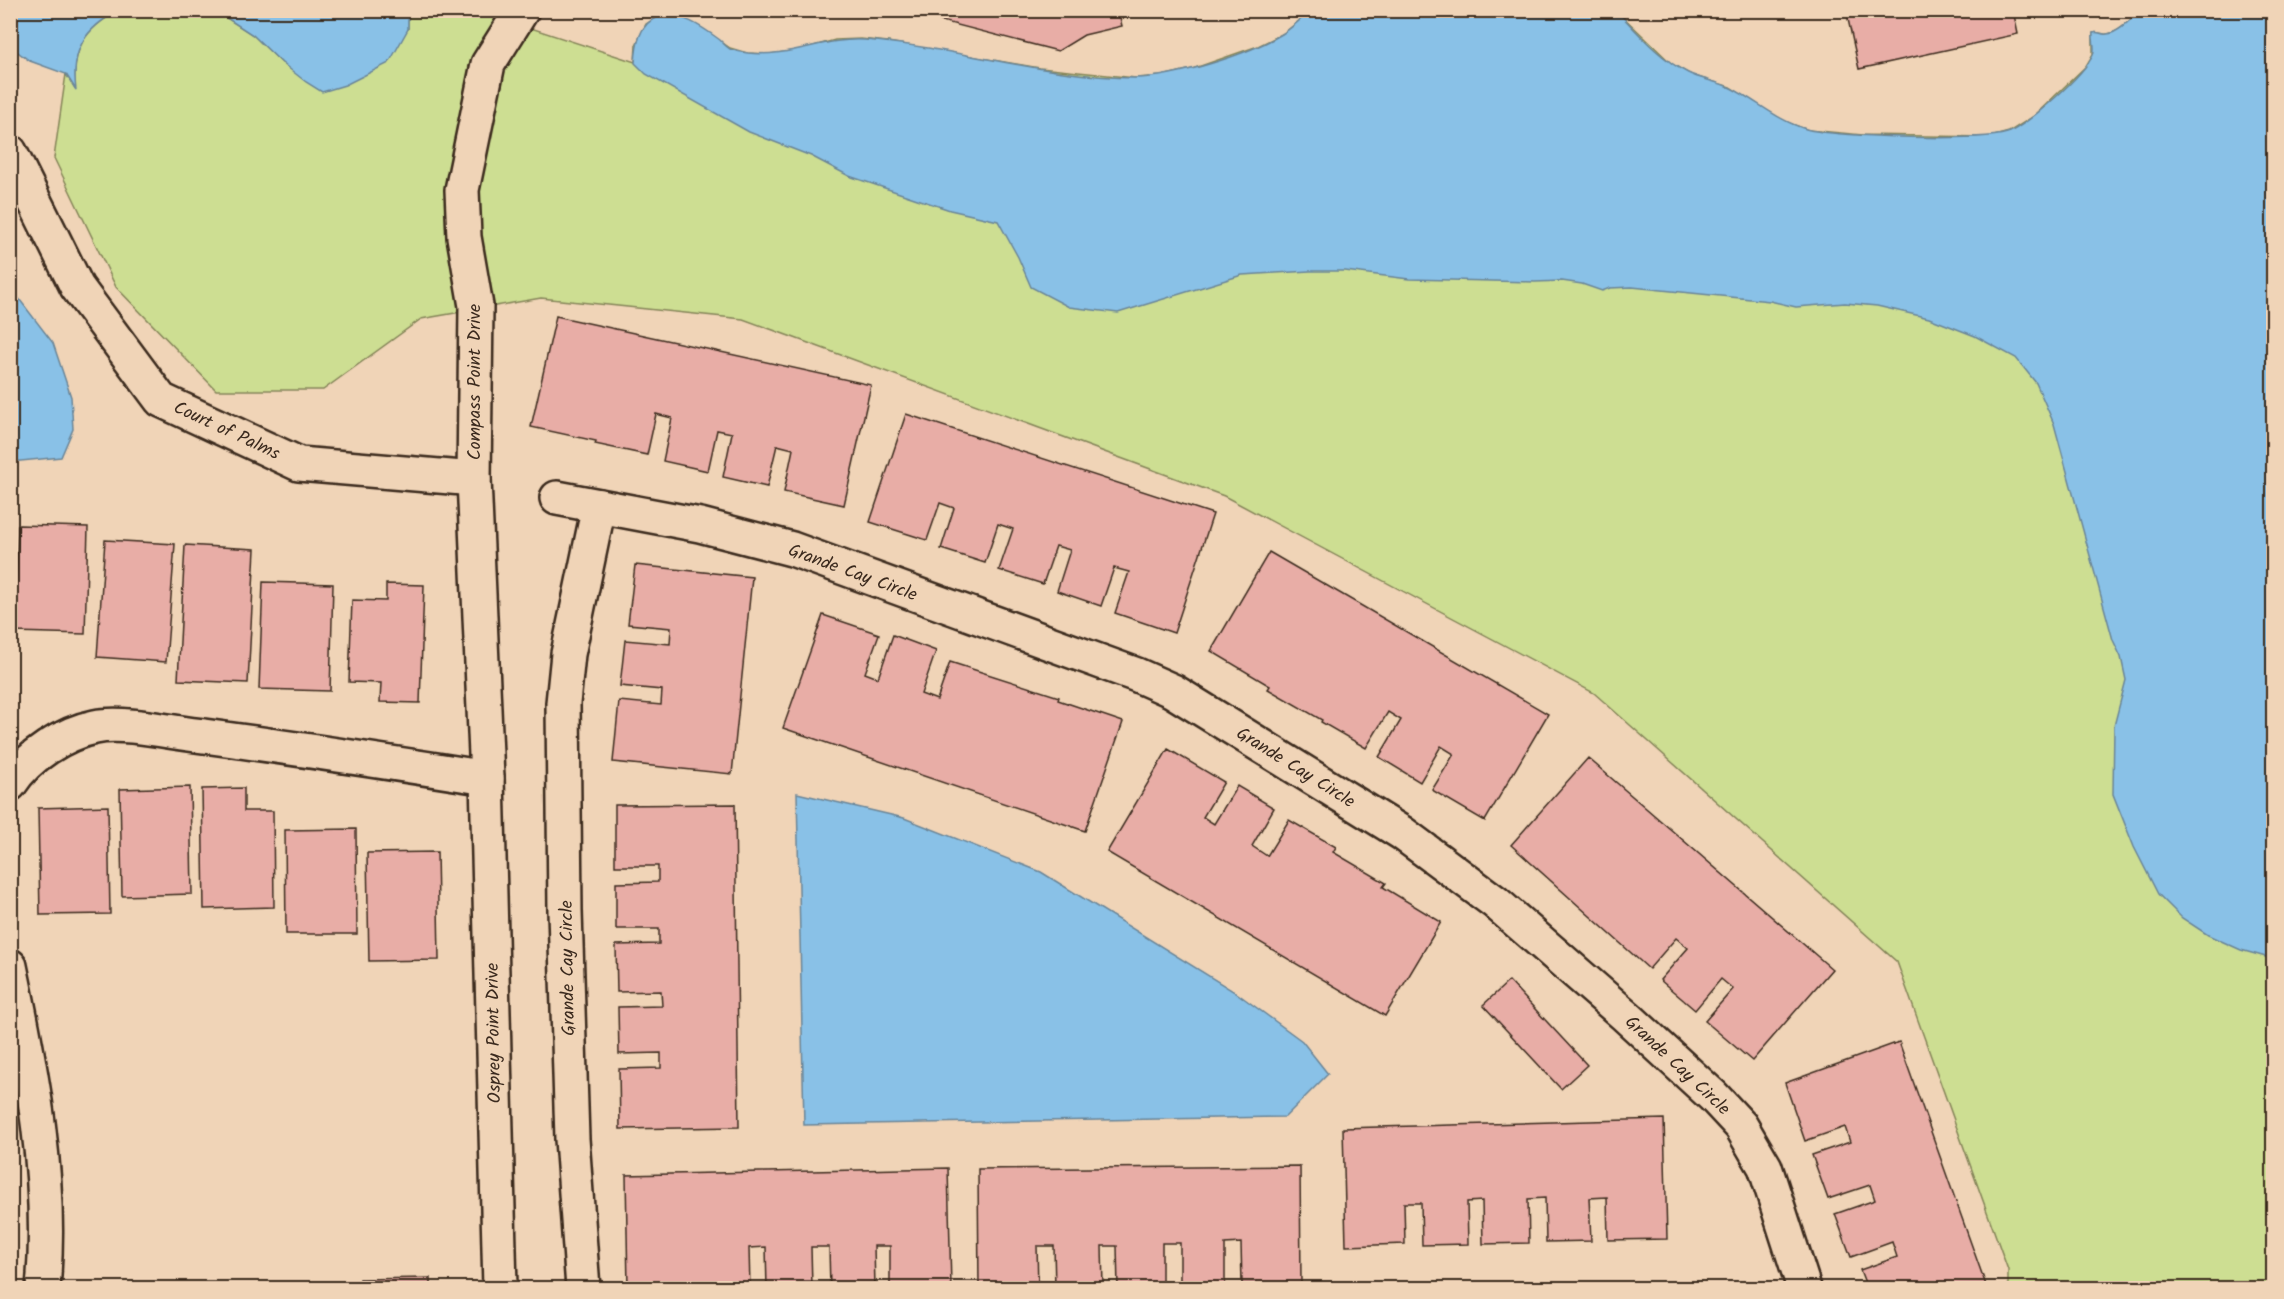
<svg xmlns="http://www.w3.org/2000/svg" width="2284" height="1299" font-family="Kalam,sans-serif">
  <rect width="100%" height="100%" fill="#f0d4b7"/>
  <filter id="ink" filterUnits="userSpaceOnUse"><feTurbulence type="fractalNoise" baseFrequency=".0167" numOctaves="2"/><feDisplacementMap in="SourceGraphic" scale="12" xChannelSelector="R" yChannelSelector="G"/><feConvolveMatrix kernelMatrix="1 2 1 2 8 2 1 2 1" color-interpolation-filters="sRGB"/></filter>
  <g filter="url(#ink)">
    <path fill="#cdde92" stroke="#848458" stroke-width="1.5" d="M118 11H216L253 35 282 63 408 29V11H479L635 62 636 45 646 24 658 17 670 16 700 27 730 48 747 53 770 54 799 50 835 40 861 39 888 42 1040 68 1136 78 1162 76 1192 69 1258 46 1284 33 1311 11H1617L1672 64 1691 75 1730 87 1781 120 1808 130 1863 135 1990 137 2009 132 2034 116 2086 66 2093 54V33C2099 31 2101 35 2107 34 2119 33 2131 19 2139 11H2273V1288H2008V1270L1897 962 1594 693 1224 496 743 319 541 298 421 319 323 390H216L116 287 54 158 66 74 75 88C72 49 84 29 118 11Z"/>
    <g fill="#89c1e7" stroke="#6a8597" stroke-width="1.5">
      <path d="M11 10H118V11C84 29 71 50 76 90L66 74 30 61 11 47Z"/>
      <path d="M1311 10 1617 11C1638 33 1660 59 1688 73 1702 80 1717 81 1731 88 1757 101 1778 121 1806 129 1833 137 1987 142 2010 132 2030 122 2084 75 2093 55 2096 47 2092 41 2093 33 2099 31 2101 35 2107 34 2119 33 2131 19 2139 11H2273V959L2241 950 2208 935 2182 918 2158 894 2134 847 2113 794 2114 726 2126 680 2121 657 2113 640 2054 424 2036 383 2016 358 1975 336 1929 318 1877 306 1845 303 1796 307 1770 301 1632 287 1610 288 1602 291 1582 284 1562 281 1535 282 1409 279 1345 271H1310L1242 275 1118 313 1069 307 1031 287 1018 257 998 221 950 210 849 176 811 156 749 132 646 74 635 63C636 46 639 23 658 17 678 10 704 28 720 40 723 43 726 47 730 49 735 51 743 52 748 53 789 58 825 37 865 40 955 47 1044 77 1135 78 1174 78 1249 54 1282 34 1293 27 1302 18 1311 10Z"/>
      <path d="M216 11H408V29L389 63 345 85 322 92 306 82 282 63 253 35Z"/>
      <path d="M10 287 53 343 71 397 73 429 61 457 11 462Z"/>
      <path d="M797 793 904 818 1041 872 1238 994 1302 1041 1328 1074 1285 1117 804 1125Z"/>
    </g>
    <g fill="#e8ada6" stroke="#3b2a1e" stroke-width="1.5">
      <path d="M932 10H1118L1122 26 1084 35 1058 51 934 19Z"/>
      <path d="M1846 10H2013L2018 34 1859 69Z"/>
      <path d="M556 316 871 385 844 505 784 492 793 449 777 445 767 487 723 477 732 433 717 430 708 471 663 461 672 418 656 414 647 455 595 444 596 441 531 427Z"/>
      <path d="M906 414 1213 514 1174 633 1115 613 1129 572 1114 568 1101 606 1057 591 1070 550 1056 546 1043 584 999 570 1013 529 998 524 985 563 941 549 954 508 940 503 927 540 870 522Z"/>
      <path d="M18 525 88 527 85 634 15 632Z"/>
      <path d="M105 540 175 544 166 662 97 657Z"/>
      <path d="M185 545 255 549 248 683 178 680Z"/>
      <path d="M1269 552 1548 714 1485 821 1432 790 1454 754 1441 746 1420 782 1379 757 1401 720 1388 712 1366 748 1321 722 1322 720 1268 689 1270 686 1211 651Z"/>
      <path d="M635 565 752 577 732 774 613 762 619 701 661 705 662 690 620 686 625 640 670 644 671 628 628 624Z"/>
      <path d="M263 582 333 584 330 691 259 689Z"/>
      <path d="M386 584 424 585 420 703 380 702 381 683 349 682 352 600 386 601Z"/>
      <path d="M823 615 879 634 865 673 878 678 893 635 936 651 921 694 937 700 950 662 1059 697 1058 700 1123 722 1085 831 783 728Z"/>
      <path d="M1168 749 1224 782 1203 817 1214 824 1237 786 1274 808 1252 846 1267 856 1289 820 1336 847 1333 852 1386 883 1383 887 1441 922 1385 1016 1107 852Z"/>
      <path d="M1588 758 1832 969 1752 1061 1705 1021 1733 989 1721 979 1695 1010 1660 980 1688 948 1676 938 1649 969 1511 845Z"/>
      <path d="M190 787 192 894 122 896 120 789Z"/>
      <path d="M244 788V811H273L274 907 204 909 202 789Z"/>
      <path d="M735 804 739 1127 620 1129 619 1069 661 1068V1053L619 1054 618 1007 662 1006 661 991 617 992 616 945 659 944V929H616V883L658 882V866H615V805Z"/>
      <path d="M108 806 110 914 40 915 38 808Z"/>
      <path d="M356 829 357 934H286L285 830Z"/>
      <path d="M437 852 439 960 369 961 367 853Z"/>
      <path d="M1509 981 1587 1065 1561 1089 1483 1005Z"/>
      <path d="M1899 1042 1987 1288H1867L1860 1270 1897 1257 1892 1242 1851 1257 1835 1214 1875 1200 1870 1185 1828 1199 1812 1155 1850 1142 1845 1127 1805 1141 1785 1083Z"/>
      <path d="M1664 1119 1667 1239 1608 1240 1607 1197 1589 1198 1591 1241 1546 1242 1545 1198 1528 1199 1529 1243 1483 1244 1482 1201 1467 1202 1468 1244 1422 1245 1421 1203H1404L1405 1244 1346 1246 1343 1128Z"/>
      <path d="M1300 1166 1301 1284H1242L1241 1243 1225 1244V1285H1180V1243H1162V1287L1118 1288 1117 1246H1102L1103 1288H1055L1054 1246H1037L1038 1288H979L978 1169Z"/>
      <path d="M948 1168 951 1287 890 1288V1246H874L875 1288H830L829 1247H811L812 1288H767L766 1247 749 1248 750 1288H628L626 1175Z"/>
      <path d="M430 1278V1288H360V1279Z"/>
    </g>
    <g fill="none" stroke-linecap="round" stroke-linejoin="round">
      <g stroke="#3b2a1e" stroke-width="38">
        <g id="minor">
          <path d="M10 152 77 287 161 400 299 464 474 479"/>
          <path d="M557 498 700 525 792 549 1137 675 1173 691 1402 833 1495 902 1626 1016 1713 1096 1741 1126 1765 1167 1804 1288"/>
          <path d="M10 784C27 757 64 733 95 727 125 721 173 733 204 736 299 749 393 763 487 778"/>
          <path d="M10 966C32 1072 53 1180 43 1288"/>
          <path d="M500 1288 487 778 474 479 476 306 464 237 462 190 488 64 522 10"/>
          <path d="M583 1288 572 1139 565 911 563 703 568 654 599 506"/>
        </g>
      </g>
      <use href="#minor" stroke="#f0d4b7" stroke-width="33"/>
    </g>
  </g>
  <g text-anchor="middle" stroke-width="4.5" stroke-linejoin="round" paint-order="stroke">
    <g font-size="18" fill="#3b2a1e" stroke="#f0d4b7">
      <text transform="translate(474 382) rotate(-90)" y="6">Compass Point Drive</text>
      <text transform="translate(227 430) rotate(25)" y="6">Court of Palms</text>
      <text transform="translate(853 572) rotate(20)" y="6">Grande Cay Circle</text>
      <text transform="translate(1296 767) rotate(32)" y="6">Grande Cay Circle</text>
      <text transform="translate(567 968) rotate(-91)" y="6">Grande Cay Circle</text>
      <text transform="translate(493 1033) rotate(-91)" y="6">Osprey Point Drive</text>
      <text transform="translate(1678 1065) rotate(43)" y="6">Grande Cay Circle</text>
    </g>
  </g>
  <rect width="2284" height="1299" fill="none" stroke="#f0d4b7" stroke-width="36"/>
  <rect x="18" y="18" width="2248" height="1263" fill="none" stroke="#3b2a1e" stroke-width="2" filter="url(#ink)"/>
</svg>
